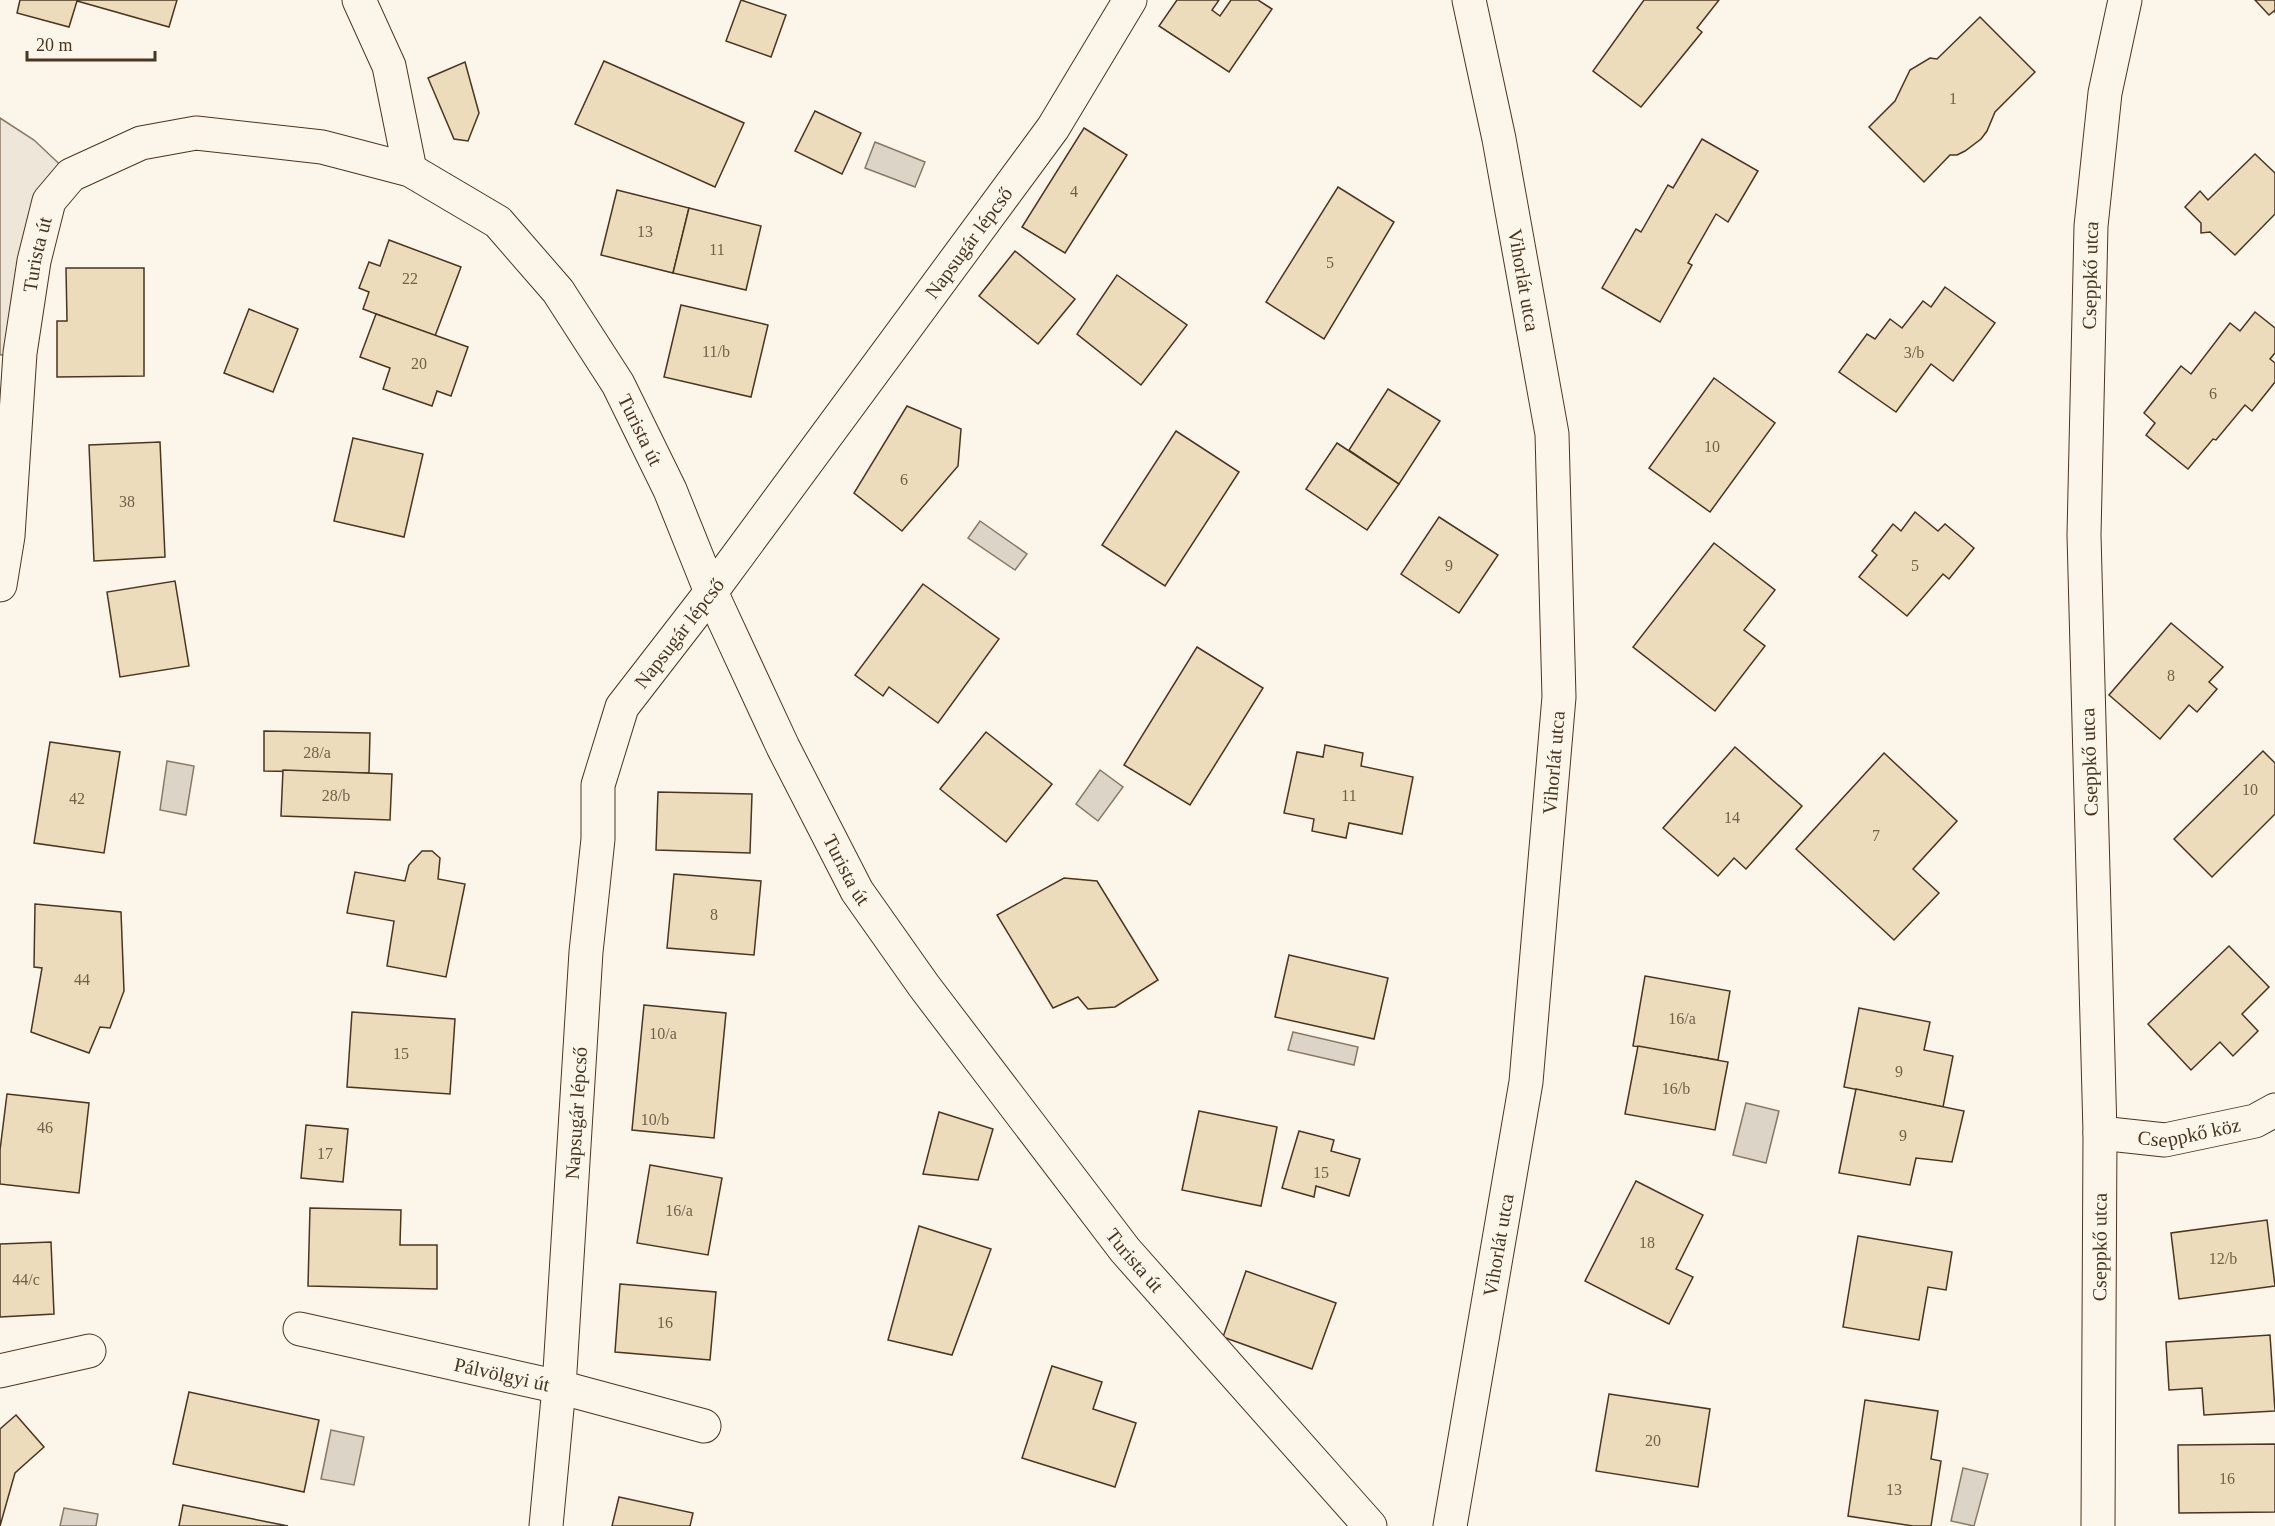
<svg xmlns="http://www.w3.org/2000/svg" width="2275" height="1526" font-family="'Times New Roman',serif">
  <rect width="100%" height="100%" fill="#fbf6e9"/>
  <path fill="#ede6d9" stroke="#887966" stroke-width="1.5" d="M0 118 34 140 71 175 20 353 0 355Z"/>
  <g fill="#dcd4c6" stroke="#887966" stroke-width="1.5">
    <path d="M875 142 925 162 915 187 865 168Z"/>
    <path d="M980 521 1027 554 1015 570 968 538Z"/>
    <path d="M167 761 194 766 186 815 160 810Z"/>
    <path d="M1100 770 1123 787 1098 821 1076 804Z"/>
    <path d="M1293 1032 1358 1047 1354 1065 1288 1050Z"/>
    <path d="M1746 1103 1779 1111 1766 1163 1733 1155Z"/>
    <path d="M331 1430 364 1437 354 1485 321 1479Z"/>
    <path d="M1963 1468 1988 1474 1974 1526 1951 1521Z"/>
    <path d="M64 1508 98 1514 96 1526H60Z"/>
  </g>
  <g fill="#ecdcbc" stroke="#4a3520" stroke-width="1.5">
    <path d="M20 0H177L169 27 77 1 69 27 17 13Z"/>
    <path d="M741 0 786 15 771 57 726 41Z"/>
    <path d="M1177 0H1219L1212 10 1220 16 1231 0H1258L1272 9 1229 72 1159 26Z"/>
    <path d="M1644 0H1719L1697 28 1702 32 1641 107 1593 71Z"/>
    <path d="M2255 0H2275V12L2274 11 2269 15Z"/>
    <path d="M1980 17 2035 72 1995 112 1987 131 1981 139 1965 151 1957 155H1950L1924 182 1869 127 1895 101 1910 70 1930 58 1937 59Z"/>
    <path d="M604 61 744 123 715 187 575 124Z"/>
    <path d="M465 62 479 113 468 141 454 139 428 78Z"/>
    <path d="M815 111 861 133 842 174 795 151Z"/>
    <path d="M1084 128 1127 155 1065 253 1022 227Z"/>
    <path d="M1702 139 1758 171 1728 222 1716 214 1688 263 1692 265 1660 322 1602 288 1636 229 1641 232 1668 185 1673 188Z"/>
    <path d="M2255 154 2275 173V214L2235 255 2210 232 2201 233V223L2185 207 2200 191 2208 200Z"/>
    <path d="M1338 187 1394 222 1324 339 1266 302Z"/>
    <path d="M617 190 689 208 673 273 601 255Z"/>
    <path d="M689 208 761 226 746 290 673 273Z"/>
    <path d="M389 240 461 267 435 336 363 309 369 292 359 288 369 262 380 266Z"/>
    <path d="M1015 251 1075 299 1038 344 979 296Z"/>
    <path d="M66 268H144V376L57 377V321H67Z"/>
    <path d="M1117 275 1187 325 1141 385 1077 334Z"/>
    <path d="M1945 287 1995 323 1953 381 1931 364 1896 412 1839 372 1867 334 1875 339 1890 319 1902 328 1923 301 1931 307Z"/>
    <path d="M681 305 768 325 751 397 664 377Z"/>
    <path d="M249 309 298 329 273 392 224 373Z"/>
    <path d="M2255 312 2275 328V353L2270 359 2275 363V382L2252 411 2245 405 2216 440 2213 439 2188 469 2146 435 2155 423 2144 413 2181 366 2191 374 2230 323 2240 331Z"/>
    <path d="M376 314 468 347 451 396 437 391 432 406 383 389 390 368 360 357Z"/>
    <path d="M1714 378 1775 423 1710 512 1649 468Z"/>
    <path d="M1388 389 1440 421 1399 484 1349 450Z"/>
    <path d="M907 406 961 429 958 466 902 531 854 493Z"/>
    <path d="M1176 431 1239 472 1165 586 1102 545Z"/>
    <path d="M353 438 423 454 404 537 334 521Z"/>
    <path d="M160 442 165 557 94 561 89 445Z"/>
    <path d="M1337 443 1399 484 1367 530 1306 489Z"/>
    <path d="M1915 512 1938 531 1945 524 1974 548 1949 579 1943 574 1907 616 1859 577 1877 555 1872 551 1893 524 1901 531Z"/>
    <path d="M1439 517 1498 555 1459 613 1401 574Z"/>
    <path d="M1714 543 1775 590 1744 630 1765 646 1715 711 1633 647Z"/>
    <path d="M175 581 189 666 120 677 107 592Z"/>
    <path d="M923 584 999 639 938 723 889 687 883 696 855 675Z"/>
    <path d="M2171 623 2223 667 2209 682 2217 689 2197 712 2189 705 2160 739 2109 695Z"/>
    <path d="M1197 647 1263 688 1190 805 1124 765Z"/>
    <path d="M264 731 370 733 369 773 264 771Z"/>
    <path d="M986 732 1052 784 1006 842 940 789Z"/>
    <path d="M50 742 120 752 104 853 34 843Z"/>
    <path d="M1325 745 1363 753 1361 766 1413 777 1402 834 1349 823 1346 838 1312 831 1314 819 1284 813 1297 752 1323 757Z"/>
    <path d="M1735 747 1802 806 1746 869 1734 858 1718 876 1663 828Z"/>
    <path d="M2263 751 2275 763V814L2212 877 2174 839Z"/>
    <path d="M1884 753 1957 821 1913 869 1939 893 1894 940 1796 849Z"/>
    <path d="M283 770 392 774 390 820 281 816Z"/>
    <path d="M658 792 752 794 750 853 656 850Z"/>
    <path d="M422 851H432L440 858 438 879 465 884 446 977 387 966 394 921 347 913 355 872 405 881 409 865Z"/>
    <path d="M674 874 761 881 754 955 667 948Z"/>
    <path d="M1064 878 1097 881 1158 980 1115 1007 1088 1009 1078 997 1053 1008 997 915Z"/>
    <path d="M35 904 121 912 124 991 110 1028 100 1027 89 1053 31 1032 42 968 34 967Z"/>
    <path d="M2229 946 2269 987 2242 1014 2258 1031 2233 1056 2220 1042 2191 1070 2148 1024Z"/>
    <path d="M1289 955 1388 978 1374 1039 1275 1017Z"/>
    <path d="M1645 976 1730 991 1718 1060 1633 1046Z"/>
    <path d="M644 1005 726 1013 714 1138 632 1130Z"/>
    <path d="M1859 1008 1930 1022 1924 1050 1953 1056 1943 1107 1844 1087Z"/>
    <path d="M352 1012 455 1019 450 1094 347 1087Z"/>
    <path d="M1638 1046 1728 1062 1715 1130 1625 1114Z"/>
    <path d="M1856 1089 1964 1111 1952 1162 1916 1158 1910 1185 1839 1173Z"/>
    <path d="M7 1094 89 1103 79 1193 0 1184V1150Z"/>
    <path d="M1199 1111 1277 1127 1261 1206 1182 1190Z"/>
    <path d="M939 1112 993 1129 978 1180 923 1174Z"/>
    <path d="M306 1125 348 1129 343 1182 301 1178Z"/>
    <path d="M1299 1131 1334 1140 1331 1151 1360 1159 1349 1196 1316 1186 1314 1197 1282 1188Z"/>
    <path d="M650 1165 722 1178 708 1255 637 1243Z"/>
    <path d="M1636 1181 1703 1215 1676 1269 1693 1277 1669 1324 1585 1281Z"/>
    <path d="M310 1208 401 1210 400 1245H437V1289L308 1286Z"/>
    <path d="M2267 1220 2275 1286 2179 1299 2171 1233Z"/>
    <path d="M919 1226 991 1249 952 1355 888 1340Z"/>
    <path d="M1858 1236 1952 1252 1946 1290 1928 1287 1919 1340 1843 1327Z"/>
    <path d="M51 1242 54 1314 0 1317V1244Z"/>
    <path d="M1246 1271 1336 1303 1312 1369 1223 1337Z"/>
    <path d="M620 1284 716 1292 710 1360 615 1352Z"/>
    <path d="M2270 1335 2275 1411 2204 1415 2202 1388 2169 1390 2166 1342Z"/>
    <path d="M1052 1366 1102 1382 1093 1409 1136 1423 1115 1487 1022 1458Z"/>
    <path d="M189 1392 319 1420 304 1492 173 1464Z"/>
    <path d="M1609 1394 1710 1409 1698 1487 1596 1471Z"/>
    <path d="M1865 1400 1938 1411 1931 1459 1941 1461 1931 1526H1913L1848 1516Z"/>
    <path d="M16 1415 44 1447 15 1473 0 1526V1429Z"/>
    <path d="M2275 1444V1512L2179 1513 2178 1445Z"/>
    <path d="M619 1497 693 1513 690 1526H612Z"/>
    <path d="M183 1505 288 1526H179Z"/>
  </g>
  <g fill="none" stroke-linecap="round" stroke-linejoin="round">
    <g stroke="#4a3520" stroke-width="35">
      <g id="street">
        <path d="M359 0 389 66 410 170"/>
        <path id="s1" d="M0 585 8 536 20 353 34 261 49 201 71 175 141 143 196 133 322 147 410 170 498 222 558 291 618 384 670 490 711 592 783 747 857 891 924 986 1125 1250 1370 1526"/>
        <path id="s2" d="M2100 1133 2165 1140 2255 1121 2275 1110"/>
        <path id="s3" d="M300 1329 559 1387 704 1426"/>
        <path d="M0 1371 89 1351"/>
        <path id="s4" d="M546 1526 559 1387 586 952 598 839V785L622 707 711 592 1053 128 1130 0"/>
        <path id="s5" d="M1450 1526 1526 1082 1559 697 1552 434 1499 139 1469 0"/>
        <path id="s6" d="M2098 1526 2100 1133 2084 535 2091 226 2105 93 2125 0"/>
      </g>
    </g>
    <use href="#street" stroke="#fbf6e9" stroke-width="33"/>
  </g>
  <g text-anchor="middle" stroke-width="4.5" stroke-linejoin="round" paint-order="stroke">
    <g font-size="16" fill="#725f47">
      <text x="1953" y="104">1</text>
      <text x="1074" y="197">4</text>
      <text x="645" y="237">13</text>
      <text x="717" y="255">11</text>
      <text x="1330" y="268">5</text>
      <text x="410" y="284">22</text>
      <text x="716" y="357">11/b</text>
      <text x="1914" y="358">3/b</text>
      <text x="419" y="369">20</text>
      <text x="2213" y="399">6</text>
      <text x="1712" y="452">10</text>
      <text x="904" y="485">6</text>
      <text x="127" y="507">38</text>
      <text x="1449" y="571">9</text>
      <text x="1915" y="571">5</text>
      <text x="2171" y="681">8</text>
      <text x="317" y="758">28/a</text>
      <text x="2250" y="795">10</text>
      <text x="336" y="801">28/b</text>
      <text x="1349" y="801">11</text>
      <text x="77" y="804">42</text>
      <text x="1732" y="823">14</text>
      <text x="1876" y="841">7</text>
      <text x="714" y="920">8</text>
      <text x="82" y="985">44</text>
      <text x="1682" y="1024">16/a</text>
      <text x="663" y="1039">10/a</text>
      <text x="401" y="1059">15</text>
      <text x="1899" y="1077">9</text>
      <text x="1676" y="1094">16/b</text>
      <text x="655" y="1125">10/b</text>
      <text x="45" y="1133">46</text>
      <text x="1903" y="1141">9</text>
      <text x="325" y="1159">17</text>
      <text x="1321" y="1178">15</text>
      <text x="679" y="1216">16/a</text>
      <text x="1647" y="1248">18</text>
      <text x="2223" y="1264">12/b</text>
      <text x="26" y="1285">44/c</text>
      <text x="665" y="1328">16</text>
      <text x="1653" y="1446">20</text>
      <text x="2227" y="1484">16</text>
      <text x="1894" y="1495">13</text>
    </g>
    <g font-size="20" fill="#4a3520" stroke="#fbf6e9">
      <text dy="7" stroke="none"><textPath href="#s4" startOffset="1404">Napsugár lépcső</textPath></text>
      <text dy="7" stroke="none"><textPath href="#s1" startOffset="333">Turista út</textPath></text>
      <text dy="7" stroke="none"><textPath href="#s6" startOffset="1251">Cseppkő utca</textPath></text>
      <text transform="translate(1524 280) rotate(80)" y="7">Vihorlát utca</text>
      <text dy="7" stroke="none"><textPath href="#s1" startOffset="1128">Turista út</textPath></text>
      <text dy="7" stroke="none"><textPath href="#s4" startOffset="918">Napsugár lépcső</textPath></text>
      <text transform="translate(2089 762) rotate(-92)" y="7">Cseppkő utca</text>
      <text dy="7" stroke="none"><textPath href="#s5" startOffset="771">Vihorlát utca</textPath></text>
      <text dy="7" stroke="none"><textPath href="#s1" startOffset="1614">Turista út</textPath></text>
      <text dy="7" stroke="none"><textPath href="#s4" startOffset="414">Napsugár lépcső</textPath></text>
      <text dy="7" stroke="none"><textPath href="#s2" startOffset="90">Cseppkő köz</textPath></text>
      <text dy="7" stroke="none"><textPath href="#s5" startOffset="285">Vihorlát utca</textPath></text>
      <text dy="7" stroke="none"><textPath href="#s6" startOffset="279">Cseppkő utca</textPath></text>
      <text dy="7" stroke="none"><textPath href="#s1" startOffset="2100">Turista út</textPath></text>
      <text dy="7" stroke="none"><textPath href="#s3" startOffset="207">Pálvölgyi út</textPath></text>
    </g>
  </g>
  <path d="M27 51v9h128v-9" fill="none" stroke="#4a3520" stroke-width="3"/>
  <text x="36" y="51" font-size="18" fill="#4a3520" stroke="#fbf6e9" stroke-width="4.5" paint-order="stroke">20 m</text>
</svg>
